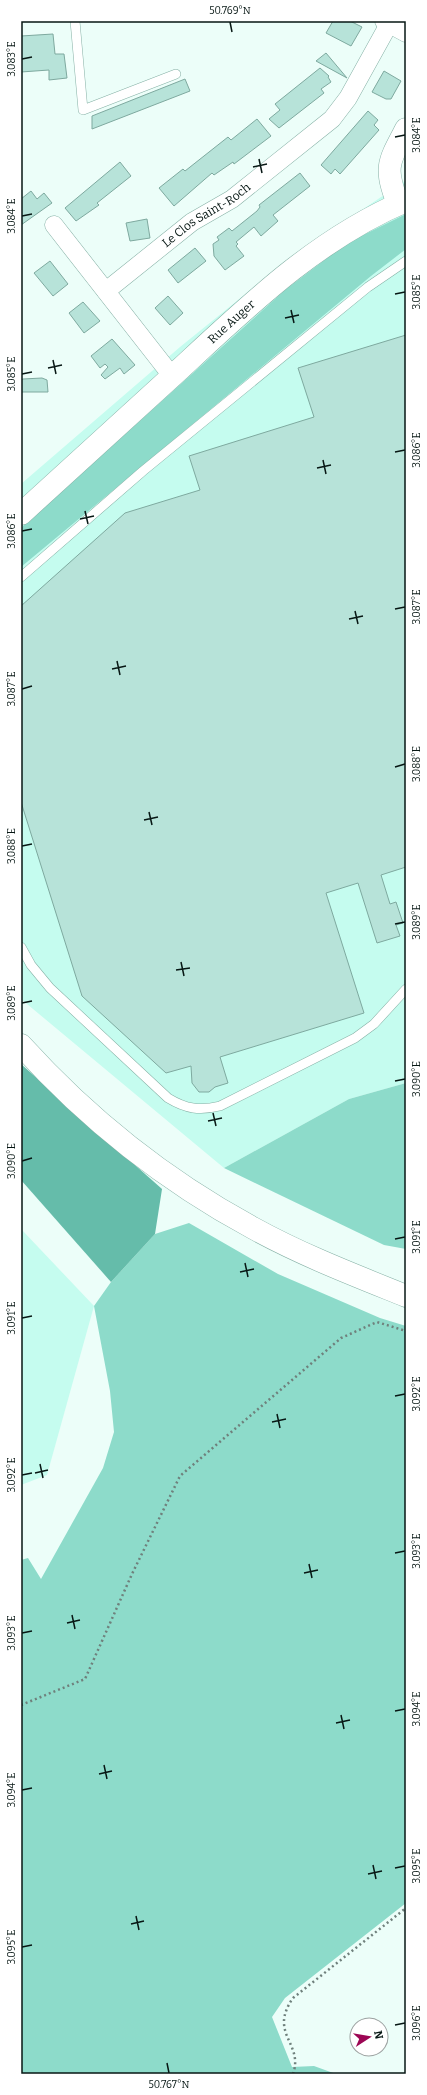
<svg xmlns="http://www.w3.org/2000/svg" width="427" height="2095" font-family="Bitter,serif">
  <rect width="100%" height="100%" fill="#ecfef9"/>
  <g fill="#c5fcef">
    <path d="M406 180V1083L349 1099 224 1168 21 999V484L180 347 284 263Z"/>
    <path d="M21 1229 94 1306 47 1475 21 1485Z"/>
  </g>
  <g fill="#8ddbca">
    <path d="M406 214V249L371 276 21 567V528L285 290 347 243Z"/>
    <path d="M406 1083V1249L384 1245 224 1168 349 1099Z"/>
    <path d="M189 1223 278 1274 380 1318 406 1326V1903L285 1998 272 2017 292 2067 314 2066 336 2074H21V1560L28 1558 41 1579 103 1468 114 1432 110 1391 94 1306 111 1282 155 1234Z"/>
  </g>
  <path fill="#65bcaa" d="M21 1064 162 1189 155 1234 111 1282 21 1180Z"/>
  <g fill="#b7e3d9" stroke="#7ea99f">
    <path d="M333 21H350L362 27 351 46 326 33Z"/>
    <path d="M53 34 55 54H64L67 78 49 80V70L21 72V36Z"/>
    <path d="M326 53 347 78 316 61Z"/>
    <path d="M320 68 329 76 328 77 331 82 321 89 324 93 279 128 269 119 280 110 275 104Z"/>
    <path d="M384 71 401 81 391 99H386L372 92Z"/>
    <path d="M185 79 190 91 92 129V116Z"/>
    <path d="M368 111 378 120 374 125 379 130 340 174 335 169 331 174 321 165Z"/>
    <path d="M257 119 271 136 234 164 233 162 214 175 212 173 174 206 159 188 183 169 185 171 228 137 231 140Z"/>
    <path d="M120 162 131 176 97 203 99 205 76 221 65 208Z"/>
    <path d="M300 173 310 186 273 215 278 221 261 236 254 227 236 242 238 244 236 246 244 256 225 270 214 256 213 244 219 240 217 237 229 228 232 231 257 211 260 207 259 205Z"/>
    <path d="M31 191 37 199 44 193 52 203 21 225V199Z"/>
    <path d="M147 219 150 238 130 241 126 223Z"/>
    <path d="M195 248 206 261 178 283 168 270Z"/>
    <path d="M50 261 68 284 53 296 34 273Z"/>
    <path d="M168 296 183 313 170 325 155 308Z"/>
    <path d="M83 302 100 321 84 333 69 313Z"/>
    <path d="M406 335V867L381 875 390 904 396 902 403 923 396 925 400 936 377 943 358 883 326 893 364 1013 220 1057 228 1083 215 1087 209 1092H199L192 1083 191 1066 166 1073 82 996 21 802V606L125 513 200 490 189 456 314 417 298 368Z"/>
    <path d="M112 339 135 365 124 374 120 368 105 379 101 375 108 367 105 364 100 368 91 356Z"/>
    <path d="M42 378 47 380 48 392H21V380L23 379Z"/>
  </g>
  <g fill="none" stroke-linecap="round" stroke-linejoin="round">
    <g stroke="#85b0a5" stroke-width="10">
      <g id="service">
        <path d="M75 21 83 110 176 74"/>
        <path d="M21 577 143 471 368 287 406 261"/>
        <path d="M21 947 31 965 50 988 168 1098C186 1109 200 1111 220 1106L355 1038 374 1024 406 989"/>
      </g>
    </g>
    <g stroke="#85b0a5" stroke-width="19">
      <g id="minor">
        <path d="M384 21 406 33"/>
        <path d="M54 225 172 376"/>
        <path id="s1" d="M106 291 192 222 232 199 332 119 348 98 389 24"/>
      </g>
    </g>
    <g stroke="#85b0a5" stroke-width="23">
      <g id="tertiary">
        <path d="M398 204C384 167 388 163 406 129"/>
        <path id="s2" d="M21 514C74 466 127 418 180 369 249 305 318 238 406 201"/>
      </g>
    </g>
    <g stroke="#85b0a5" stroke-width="23">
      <path id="secondary" d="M21 1045C87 1118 166 1181 253 1228 302 1255 354 1275 406 1296"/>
    </g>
    <g stroke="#6f807c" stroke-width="2.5" stroke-dasharray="2 3" stroke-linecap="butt">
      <path d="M21 1705 85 1679 132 1574 180 1476 341 1338 377 1322 406 1331"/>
      <path d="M293 2074C304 2043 268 2034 293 1998L406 1908"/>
    </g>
    <use href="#service" stroke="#fff" stroke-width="9"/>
    <use href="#minor" stroke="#fff" stroke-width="18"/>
    <use href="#tertiary" stroke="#fff" stroke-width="22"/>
    <use href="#secondary" stroke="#fff" stroke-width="22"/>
  </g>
  <path fill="none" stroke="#071714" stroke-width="1.5" d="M230 22 232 32M22 59 32 57M395 137 405 135M259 159 262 173M253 167 267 164M22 216 32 214M395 294 405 292M291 310 294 323M285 318 299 315M53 360 56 374M48 368 62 365M22 374 32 372M395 452 405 450M323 460 326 474M317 468 331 465M85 511 88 524M80 519 94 516M22 531 32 529M395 609 405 607M355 611 358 624M349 619 363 616M117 661 120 675M112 669 126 666M22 689 32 686M395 767 405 764M149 812 152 825M144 820 158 817M22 846 32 844M395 924 405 922M181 962 184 976M176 970 190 968M22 1003 32 1001M395 1081 405 1079M213 1113 216 1126M208 1121 222 1118M22 1161 32 1158M395 1239 405 1237M245 1263 248 1277M240 1272 254 1269M22 1318 32 1316M395 1396 405 1394M277 1414 280 1428M272 1422 286 1419M40 1464 43 1478M35 1473 48 1470M22 1475 32 1473M395 1553 405 1551M309 1564 312 1578M304 1573 318 1570M72 1615 75 1629M67 1623 80 1620M22 1633 32 1631M395 1711 405 1709M341 1715 344 1729M336 1723 350 1720M104 1765 107 1779M99 1774 112 1771M22 1790 32 1788M373 1865 376 1879M395 1868 405 1866M368 1874 382 1871M136 1916 139 1930M131 1924 144 1921M22 1947 32 1945M395 2025 405 2023M167 2063 169 2073"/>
  <g text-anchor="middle" stroke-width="3" stroke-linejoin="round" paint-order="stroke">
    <g font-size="12" fill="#071714" stroke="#fff">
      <text dy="4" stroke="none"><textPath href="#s1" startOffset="126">Le Clos Saint-Roch</textPath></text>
      <text dy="4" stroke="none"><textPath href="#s2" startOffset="285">Rue Auger</textPath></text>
    </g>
  </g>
  <rect width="427" height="2095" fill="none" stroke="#ffffff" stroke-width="44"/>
  <g transform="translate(369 2037) rotate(78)"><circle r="19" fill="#ffffff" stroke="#9ca2a1"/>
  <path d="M0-3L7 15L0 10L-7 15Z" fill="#9c0654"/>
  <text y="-6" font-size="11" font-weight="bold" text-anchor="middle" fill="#071714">N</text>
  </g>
  <rect x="22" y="22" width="383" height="2051" fill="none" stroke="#071714" stroke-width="1.5"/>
  <g font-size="10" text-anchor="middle" fill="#071714">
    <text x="230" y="14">50.769°N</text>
    <text transform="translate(11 59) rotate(-90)" y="4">3.083°E</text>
    <text transform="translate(416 135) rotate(-90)" y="4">3.084°E</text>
    <text transform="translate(11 216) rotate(-90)" y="4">3.084°E</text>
    <text transform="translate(416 292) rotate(-90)" y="4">3.085°E</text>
    <text transform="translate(11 374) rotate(-90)" y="4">3.085°E</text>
    <text transform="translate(416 450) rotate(-90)" y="4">3.086°E</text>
    <text transform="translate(11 531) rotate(-90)" y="4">3.086°E</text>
    <text transform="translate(416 607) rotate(-90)" y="4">3.087°E</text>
    <text transform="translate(11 689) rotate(-90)" y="4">3.087°E</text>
    <text transform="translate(416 764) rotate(-90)" y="4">3.088°E</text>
    <text transform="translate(11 846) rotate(-90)" y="4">3.088°E</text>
    <text transform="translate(416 922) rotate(-90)" y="4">3.089°E</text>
    <text transform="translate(11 1003) rotate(-90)" y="4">3.089°E</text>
    <text transform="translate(416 1079) rotate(-90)" y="4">3.090°E</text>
    <text transform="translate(11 1161) rotate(-90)" y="4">3.090°E</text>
    <text transform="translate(416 1237) rotate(-90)" y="4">3.091°E</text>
    <text transform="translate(11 1318) rotate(-90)" y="4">3.091°E</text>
    <text transform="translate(416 1394) rotate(-90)" y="4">3.092°E</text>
    <text transform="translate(11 1475) rotate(-90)" y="4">3.092°E</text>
    <text transform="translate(416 1551) rotate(-90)" y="4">3.093°E</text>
    <text transform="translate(11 1633) rotate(-90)" y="4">3.093°E</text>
    <text transform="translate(416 1709) rotate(-90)" y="4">3.094°E</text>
    <text transform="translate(11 1790) rotate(-90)" y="4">3.094°E</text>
    <text transform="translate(416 1866) rotate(-90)" y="4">3.095°E</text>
    <text transform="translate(11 1947) rotate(-90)" y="4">3.095°E</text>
    <text transform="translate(416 2023) rotate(-90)" y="4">3.096°E</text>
    <text x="169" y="2088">50.767°N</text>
  </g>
</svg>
